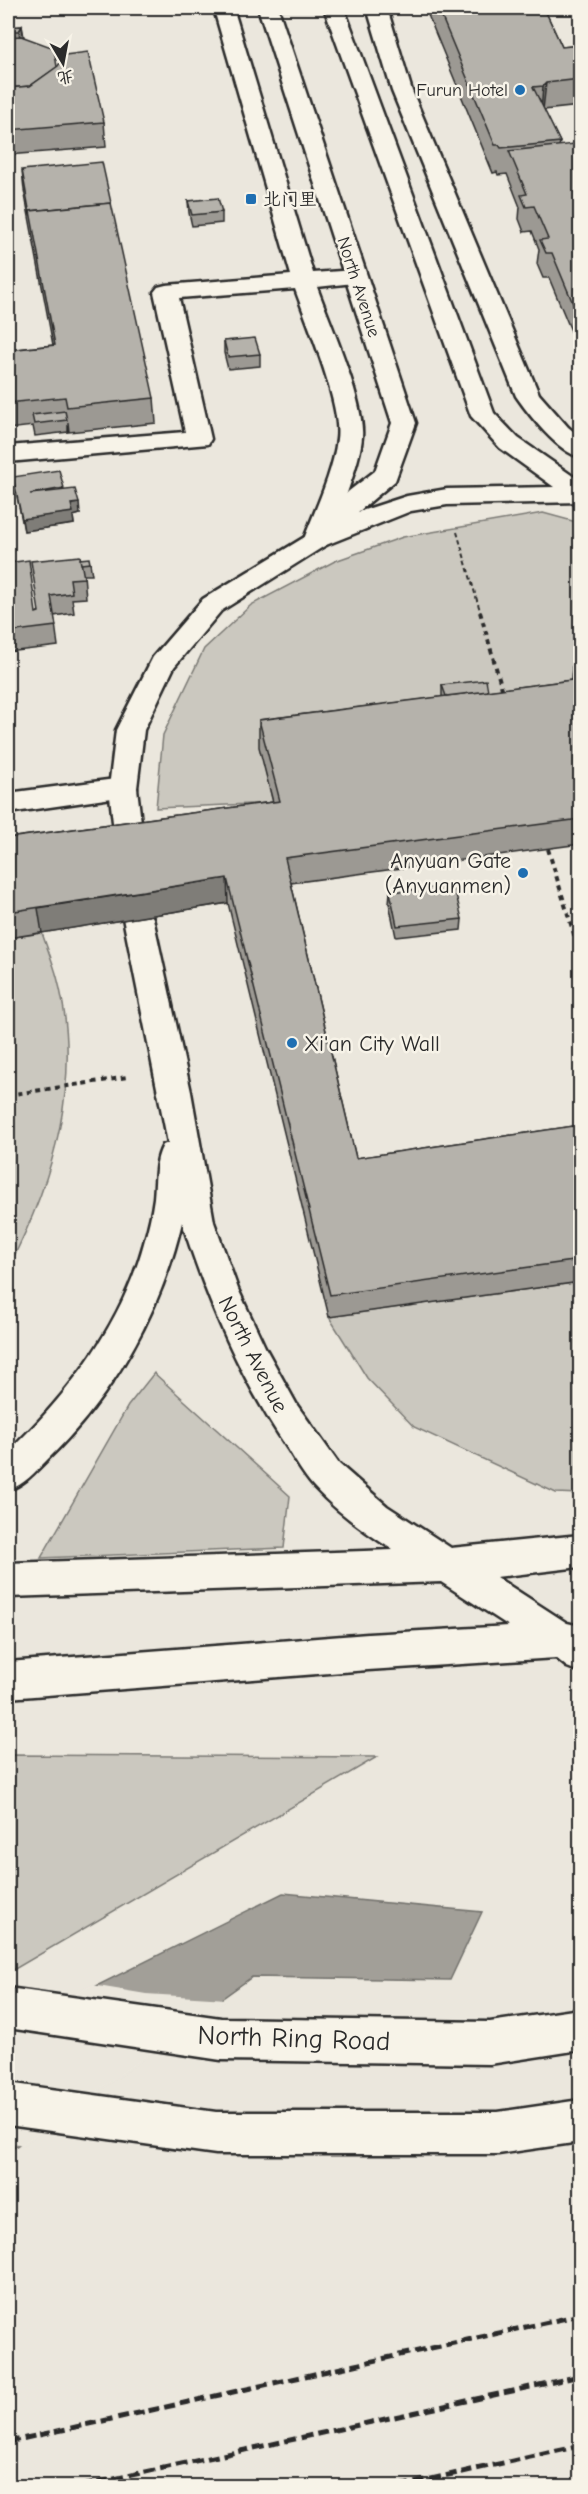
<svg xmlns="http://www.w3.org/2000/svg" width="588" height="2494" font-family="'Comic Neue','LXGW WenKai TC',sans-serif">
  <rect width="100%" height="100%" fill="#ebe7dd"/>
  <filter id="ink" filterUnits="userSpaceOnUse"><feTurbulence type="fractalNoise" baseFrequency=".0167" numOctaves="2"/><feDisplacementMap in="SourceGraphic" scale="12" xChannelSelector="R" yChannelSelector="G"/><feConvolveMatrix kernelMatrix="1 2 1 2 8 2 1 2 1" color-interpolation-filters="sRGB"/></filter>
  <g filter="url(#ink)">
    <g fill="#cbc8bf" stroke="#7b7a75" stroke-width="1.5">
      <path d="M543 513 580 523V705L260 747 273 803 156 808 163 735 204 649 251 605 335 561 403 537Z"/>
      <path d="M42 933C47 948 53 962 57 977 84 1076 54 1180 8 1268V938Z"/>
      <path d="M580 1282V1494L556 1493 414 1427 367 1378 329 1317Z"/>
      <path d="M154 1373 290 1496 284 1548 41 1558 128 1406Z"/>
      <path d="M8 1755 377 1757 8 1973Z"/>
    </g>
    <path fill="#a29f98" stroke="#72716c" stroke-width="1.5" d="M283 1893 482 1912 450 1980 252 1977 8 2152V2030Z"/>
    <path fill="#ebe7dd" d="M92 1985 146 1994 227 1999 23 2145 8 2142V2027Z"/>
    <g fill="none" stroke-linecap="round" stroke-linejoin="round">
      <g stroke="#2b2b2b" stroke-width="5">
        <g id="street">
          <path d="M219 8H240L235 14 313 273 355 270 363 272 366 277 363 282 317 287C330 323 365 402 362 437 360 465 339 512 330 539L326 545 317 547 308 545 304 539C316 507 333 473 337 439 342 406 307 323 295 289L179 298 211 439 208 444 8 462V446L185 432 154 292 158 287 166 285 291 275 215 13Z"/>
          <path d="M367 8H387L412 91 539 394 568 427 580 437V457C558 452 529 415 516 396L392 91Z"/>
        </g>
      </g>
      <g stroke="#2b2b2b" stroke-width="5">
        <path id="secondary" d="M123 778 133 781 137 788 133 795 8 813V793Z"/>
      </g>
      <g stroke="#2b2b2b" stroke-width="5">
        <g id="primary">
          <path d="M258 8H278L416 423 395 481 358 512 407 496 447 489 554 487 500 448 471 416 324 8H344L494 413 518 438 580 481V502L447 505 411 511 326 545 221 611 174 667 144 730 137 788 144 848 140 855 130 859 120 855 116 848 109 788 116 730 153 657 203 599 318 529 316 527 320 521 349 491 375 471 392 423Z"/>
          <path d="M138 907 148 910 153 918 191 1092 214 1222 238 1289 265 1347 297 1405 339 1464 387 1506 451 1548 580 1535V1567L496 1577 567 1623 580 1626V1672L567 1667 556 1658 368 1670 8 1698V1662L368 1634 509 1626 441 1582 8 1597V1563L393 1550C365 1532 337 1512 314 1487 304 1476 296 1462 288 1449 241 1380 207 1301 182 1222 162 1310 113 1397 47 1460 35 1472 24 1485 8 1490V1452C68 1395 122 1324 144 1243 148 1229 152 1213 154 1198 156 1180 154 1161 163 1145L168 1143 123 918 128 910Z"/>
          <path d="M8 1988 221 2018 490 2022 580 2009V2050L490 2064 221 2060 8 2028Z"/>
          <path d="M8 2083 216 2112H498L580 2100V2142L498 2154H216L8 2125Z"/>
        </g>
      </g>
      <path stroke="#2b2b2b" stroke-width="2" stroke-dasharray="4.5 3" stroke-linecap="butt" d="M457 532 481 614"/>
      <g stroke="#2b2b2b" stroke-width="4" stroke-dasharray="5 4.5" stroke-linecap="butt">
        <path d="M480 612 503 692"/>
        <path d="M548 849 580 954"/>
        <path d="M8 1095 128 1077"/>
      </g>
      <use href="#street" fill="#f7f3e8" fill-rule="evenodd"/>
      <use href="#secondary" fill="#f7f3e8" fill-rule="evenodd"/>
      <use href="#primary" fill="#f7f3e8" fill-rule="evenodd"/>
      <g stroke="#2b2b2b" stroke-width="5" stroke-dasharray="11 5" stroke-linecap="butt">
        <path d="M8 2442 580 2315"/>
        <path d="M82 2486 580 2376"/>
        <path d="M399 2486 580 2446"/>
      </g>
    </g>
    <g fill="#9c9993" stroke="#2b2b2b" stroke-width="1.5">
      <path d="M429 8H544L562 47 580 45V106L544 110 560 142 559 146 580 157V337L574 338 549 278H543L537 264 539 249 532 231 524 232 519 219 520 207 507 174 498 175 497 172 493 173 428 15Z"/>
      <path d="M22 26 24 37 57 67 104 122 106 147 8 155V27Z"/>
      <path d="M22 170 154 398 156 423 69 432 68 422V432L35 436 33 426 8 429V350L53 345 24 190Z"/>
      <path d="M188 201 222 212V223L192 226 189 213Z"/>
      <path d="M224 341 260 354V366L228 369 224 353Z"/>
      <path d="M13 477 64 490 80 514 73 516 74 524 24 531Z"/>
      <path d="M80 559 90 563 92 575H84L86 598 72 599 74 613 54 616 58 646 8 652V563L36 613 38 612Z"/>
      <path d="M580 666V844L291 883 356 1158 580 1125V1282L329 1317 228 903 8 938V838L273 802 259 747V720L442 697V685L488 691 571 680 572 667Z"/>
      <path d="M390 892 462 919 461 930 396 937 389 903Z"/>
    </g>
    <g fill="#7f7d78" stroke="#2b2b2b" stroke-width="1.5">
      <path d="M22 26 25 51 22 55 19 31Z"/>
      <path d="M546 83 543 110 541 113 543 86Z"/>
      <path d="M79 503 80 514 73 516 74 524 24 531 22 519 71 504Z"/>
      <path d="M227 878 228 903 42 933 38 908Z"/>
    </g>
    <g fill="#b5b2ab" stroke="#2b2b2b" stroke-width="1.5">
      <path d="M438 8H544L562 47 580 45V79L546 83 543 86 533 87 560 142 501 148 499 145H495Z"/>
      <path d="M22 26 19 31H8V27Z"/>
      <path d="M21 36 54 48 57 67 30 86 8 88V37Z"/>
      <path d="M88 52 104 122 8 130V88L30 86 58 66 65 55Z"/>
      <path d="M575 144 580 157V313H577L552 253H546L540 240 548 239 534 206 526 207 521 195 527 194 509 151Z"/>
      <path d="M102 162 111 203 30 211 31 215H30L22 170Z"/>
      <path d="M218 198 222 212 192 215 188 201Z"/>
      <path d="M111 203 154 398 67 407 65 397 8 403V350L55 345 30 211Z"/>
      <path d="M255 338 260 354 228 357 224 341Z"/>
      <path d="M65 411 67 420 34 424 32 415Z"/>
      <path d="M59 470 64 488 30 494 75 489 79 503 71 504 73 512 22 519 13 477Z"/>
      <path d="M80 556 84 578 70 579 72 593 51 596 56 626 8 632V563L29 560 36 613 39 612 31 561Z"/>
      <path d="M89 558 90 563 81 564 80 559Z"/>
      <path d="M580 666V679H576L572 667Z"/>
      <path d="M580 679V819L285 858 356 1158 580 1125V1260L330 1295 227 878 8 912V838L280 801 259 720Z"/>
      <path d="M486 680 488 691 446 696 442 685Z"/>
      <path d="M454 886 462 919 397 926 390 892Z"/>
    </g>
  </g>
  <g fill="#1f6fb2" stroke="#f7f3e8" stroke-width="2">
    <circle cx="520" cy="90" r="6"/>
    <rect x="245" y="193" width="12" height="12" rx="3"/>
    <circle cx="523" cy="873" r="6"/>
    <circle cx="292" cy="1043" r="6"/>
  </g>
  <g text-anchor="middle" stroke-width="5" stroke-linejoin="round" paint-order="stroke">
    <g font-size="18" fill="#2b2b2b" stroke="#f7f3e8" text-anchor="end">
      <text x="508" y="96">Furun Hotel</text>
      <text x="263" y="205" text-anchor="start">北门里</text>
    </g>
    <g font-size="18" fill="#2b2b2b" stroke="#f7f3e8">
      <text transform="translate(359 287) rotate(72)" y="6">North Avenue</text>
    </g>
    <g font-size="22" fill="#2b2b2b" stroke="#f7f3e8" text-anchor="end">
      <text x="511" y="868">Anyuan Gate<tspan x="511" dy="25">(Anyuanmen)</tspan></text>
      <text x="304" y="1051" text-anchor="start">Xi'an City Wall</text>
    </g>
    <g font-size="22" fill="#2b2b2b" stroke="#f7f3e8">
      <text transform="translate(254 1354) rotate(63)" y="8">North Avenue</text>
    </g>
    <g font-size="27" fill="#2b2b2b" stroke="#f7f3e8">
      <text transform="translate(294 2038) rotate(2)" y="9">North Ring Road</text>
    </g>
  </g>
  <rect width="588" height="2494" fill="none" stroke="#f7f3e8" stroke-width="30"/>
  <rect x="15" y="15" width="558" height="2464" fill="none" stroke="#2b2b2b" stroke-width="2" filter="url(#ink)"/>
  <g transform="translate(63 63) rotate(170)" stroke="#f7f3e8" stroke-width="4.5" paint-order="stroke">
  <path d="M0-4.5L10 22L0 15L-10 22Z" fill="#2b2b2b"/>
  <text y="-9" font-size="16" font-weight="bold" text-anchor="middle" fill="#2b2b2b">北</text>
  </g>
</svg>
